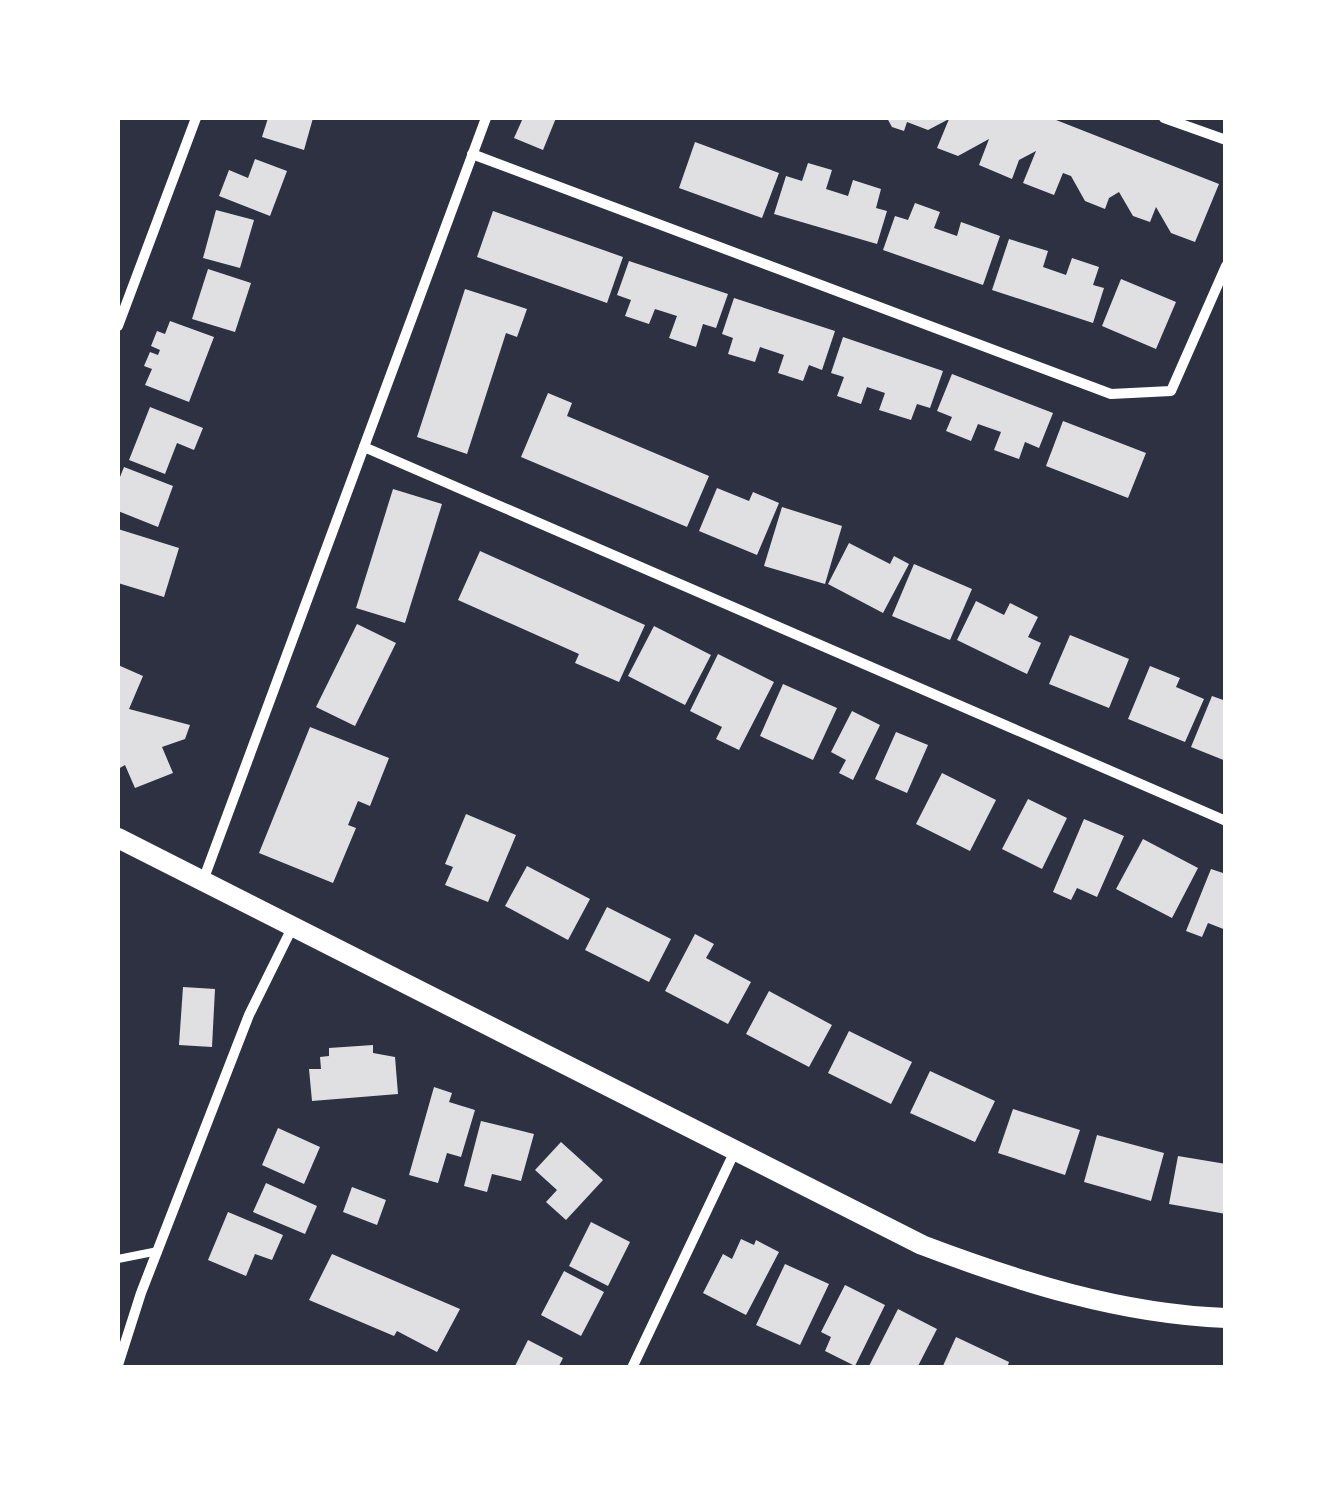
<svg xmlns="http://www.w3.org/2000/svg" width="1343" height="1485" font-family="Barlow,sans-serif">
  <rect width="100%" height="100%" fill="#2d3142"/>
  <g fill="#e0e0e3">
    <path d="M268 118H313L304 150 262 137Z"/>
    <path d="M523 118H556L543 150 514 138Z"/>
    <path d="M887 118H1051L1219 184 1195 242 1171 233 1156 207 1150 222 1133 216 1119 192 1109 198 1105 209 1085 201 1071 176 1063 173 1054 195 1023 183 1036 151 1019 160 1012 179 979 165 989 139 958 156 937 148 949 119 928 130 907 122 904 131 892 127Z"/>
    <path d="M695 142 779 173 762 218 679 188Z"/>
    <path d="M255 159 287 171 270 216 219 196 229 170 248 178Z"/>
    <path d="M808 163 832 170 826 189 848 196 853 180 881 189 876 208 887 211 877 244 774 214 786 176 802 181Z"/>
    <path d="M915 203 940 212 934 228 957 236 961 222 1000 236 983 285 883 250 895 216 908 220Z"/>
    <path d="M216 210 254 220 240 268 203 258Z"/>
    <path d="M493 211 623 257 607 303 477 257Z"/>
    <path d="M1009 239 1048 251 1043 267 1066 275 1072 258 1099 267 1093 285 1104 288 1093 323 992 290Z"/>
    <path d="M629 261 728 294 716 328 703 324 696 347 669 338 677 316 655 309 649 324 625 316 631 300 617 295Z"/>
    <path d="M208 269 251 283 235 332 192 319Z"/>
    <path d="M1121 279 1176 302 1156 349 1102 326Z"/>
    <path d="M465 289 527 309 517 337 506 333 467 454 417 437Z"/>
    <path d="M734 298 835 331 822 370 809 365 803 381 778 373 784 355 760 347 755 362 728 354 733 338 722 334Z"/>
    <path d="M170 321 214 337 189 402 145 385 152 369 144 366 150 352 158 355 160 350 151 346 157 331 165 334Z"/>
    <path d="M843 337 943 371 930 408 917 404 911 420 879 410 885 393 867 387 861 404 837 396 844 377 831 373Z"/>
    <path d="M952 374 1053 413 1039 448 1025 442 1019 459 994 450 1001 432 978 424 971 441 946 431 952 417 937 411Z"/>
    <path d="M548 393 572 403 567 416 709 476 687 527 521 457Z"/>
    <path d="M150 407 203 428 194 450 177 443 165 474 129 460Z"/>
    <path d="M1063 421 1146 453 1128 498 1046 466Z"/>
    <path d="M124 467 173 486 158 527 118 511V482Z"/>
    <path d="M717 488 749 501 753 492 779 503 757 555 699 531Z"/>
    <path d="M393 489 442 504 405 623 356 608Z"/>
    <path d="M782 507 842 526 825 584 764 566Z"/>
    <path d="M118 529 179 548 164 597 118 583Z"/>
    <path d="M849 543 890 564 894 556 909 564 883 613 828 584Z"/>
    <path d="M480 551 645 625 619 682 575 663 579 654 458 600Z"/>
    <path d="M914 564 972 589 950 640 892 616Z"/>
    <path d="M976 601 1004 615 1010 603 1038 617 1028 637 1041 643 1027 674 957 640Z"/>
    <path d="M357 624 396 643 355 726 316 707Z"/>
    <path d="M654 626 711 655 685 705 628 676Z"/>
    <path d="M1070 635 1129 659 1109 708 1049 684Z"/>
    <path d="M718 654 774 682 739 750 716 739 722 727 690 711Z"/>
    <path d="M118 665 143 676 129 709 190 725 185 739 162 747 173 773 135 788 125 765 118 769Z"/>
    <path d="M1150 666 1180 678 1176 687 1204 699 1185 742 1128 719Z"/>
    <path d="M783 684 837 708 813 760 760 736Z"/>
    <path d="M1212 696 1226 701V761L1191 747Z"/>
    <path d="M852 711 880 725 853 780 839 773 846 760 831 752Z"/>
    <path d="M310 727 389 758 370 806 358 801 348 825 356 828 333 883 259 853Z"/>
    <path d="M896 732 928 745 907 793 875 779Z"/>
    <path d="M942 773 996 800 970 851 916 824Z"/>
    <path d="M1028 799 1067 818 1042 869 1002 849Z"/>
    <path d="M466 814 516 835 488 902 445 885 453 867 445 864Z"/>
    <path d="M1084 819 1124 836 1097 897 1077 888 1071 900 1053 892Z"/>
    <path d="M1143 839 1198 868 1172 918 1116 889Z"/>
    <path d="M527 866 590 899 568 940 505 906Z"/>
    <path d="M1211 869 1226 874V930L1208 923 1202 937 1186 931Z"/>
    <path d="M607 907 671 939 649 982 585 950Z"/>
    <path d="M695 934 714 944 706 958 751 982 728 1024 665 991Z"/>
    <path d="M183 987 215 989 212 1047 179 1045Z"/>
    <path d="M769 991 832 1025 809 1067 746 1034Z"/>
    <path d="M849 1031 912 1062 891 1104 828 1073Z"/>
    <path d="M373 1045V1053L395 1057 398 1094 312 1101 309 1069H321L320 1057 329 1056V1048Z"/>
    <path d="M930 1071 995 1101 975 1142 910 1113Z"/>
    <path d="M434 1087 452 1093 449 1102 475 1110 461 1157 447 1153 438 1183 409 1175Z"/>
    <path d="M1013 1109 1080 1130 1065 1175 998 1153Z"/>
    <path d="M481 1121 534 1134 521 1181 492 1174 487 1192 464 1186Z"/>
    <path d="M278 1128 320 1147 304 1184 262 1165Z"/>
    <path d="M1097 1135 1164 1153 1151 1201 1084 1182Z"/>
    <path d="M561 1142 603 1180 566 1220 546 1202 557 1190 535 1170Z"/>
    <path d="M1178 1156 1226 1164V1214L1169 1204Z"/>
    <path d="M266 1183 317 1206 305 1234 253 1212Z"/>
    <path d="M352 1187 386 1200 377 1225 343 1212Z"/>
    <path d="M228 1212 283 1235 272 1260 255 1254 246 1276 208 1260Z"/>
    <path d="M591 1222 630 1242 608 1286 569 1266Z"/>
    <path d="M741 1239 754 1245 756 1240 779 1252 746 1315 703 1293 723 1254 732 1259Z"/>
    <path d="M332 1254 460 1309 437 1352 397 1331 394 1336 309 1300Z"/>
    <path d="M785 1264 829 1284 800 1345 756 1325Z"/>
    <path d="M564 1271 604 1292 581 1336 541 1315Z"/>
    <path d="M845 1285 885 1305 855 1366 825 1351 831 1337 821 1332Z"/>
    <path d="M898 1309 937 1329 917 1368H868Z"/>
    <path d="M956 1337 1009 1362 1007 1368H942Z"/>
    <path d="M528 1340 563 1358 558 1368H514Z"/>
  </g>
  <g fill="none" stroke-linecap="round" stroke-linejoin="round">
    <path stroke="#fff" stroke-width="8" d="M118 1259 158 1251"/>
    <g stroke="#fff" stroke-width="10">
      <path d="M1164 118 1226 140"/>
      <path d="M472 154 1111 394 1171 391 1226 266"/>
      <path d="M118 326 196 118"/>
      <path d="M364 447 1226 821"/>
      <path d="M204 878 486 118"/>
      <path d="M118 1365 141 1293 249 1015 293 926"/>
      <path d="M632 1368 734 1153"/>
    </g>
    <path stroke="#fff" stroke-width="20" d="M118 838 922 1245C1020 1282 1120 1314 1226 1318"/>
  </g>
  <rect width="1343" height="1485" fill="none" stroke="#ffffff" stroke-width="240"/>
</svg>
